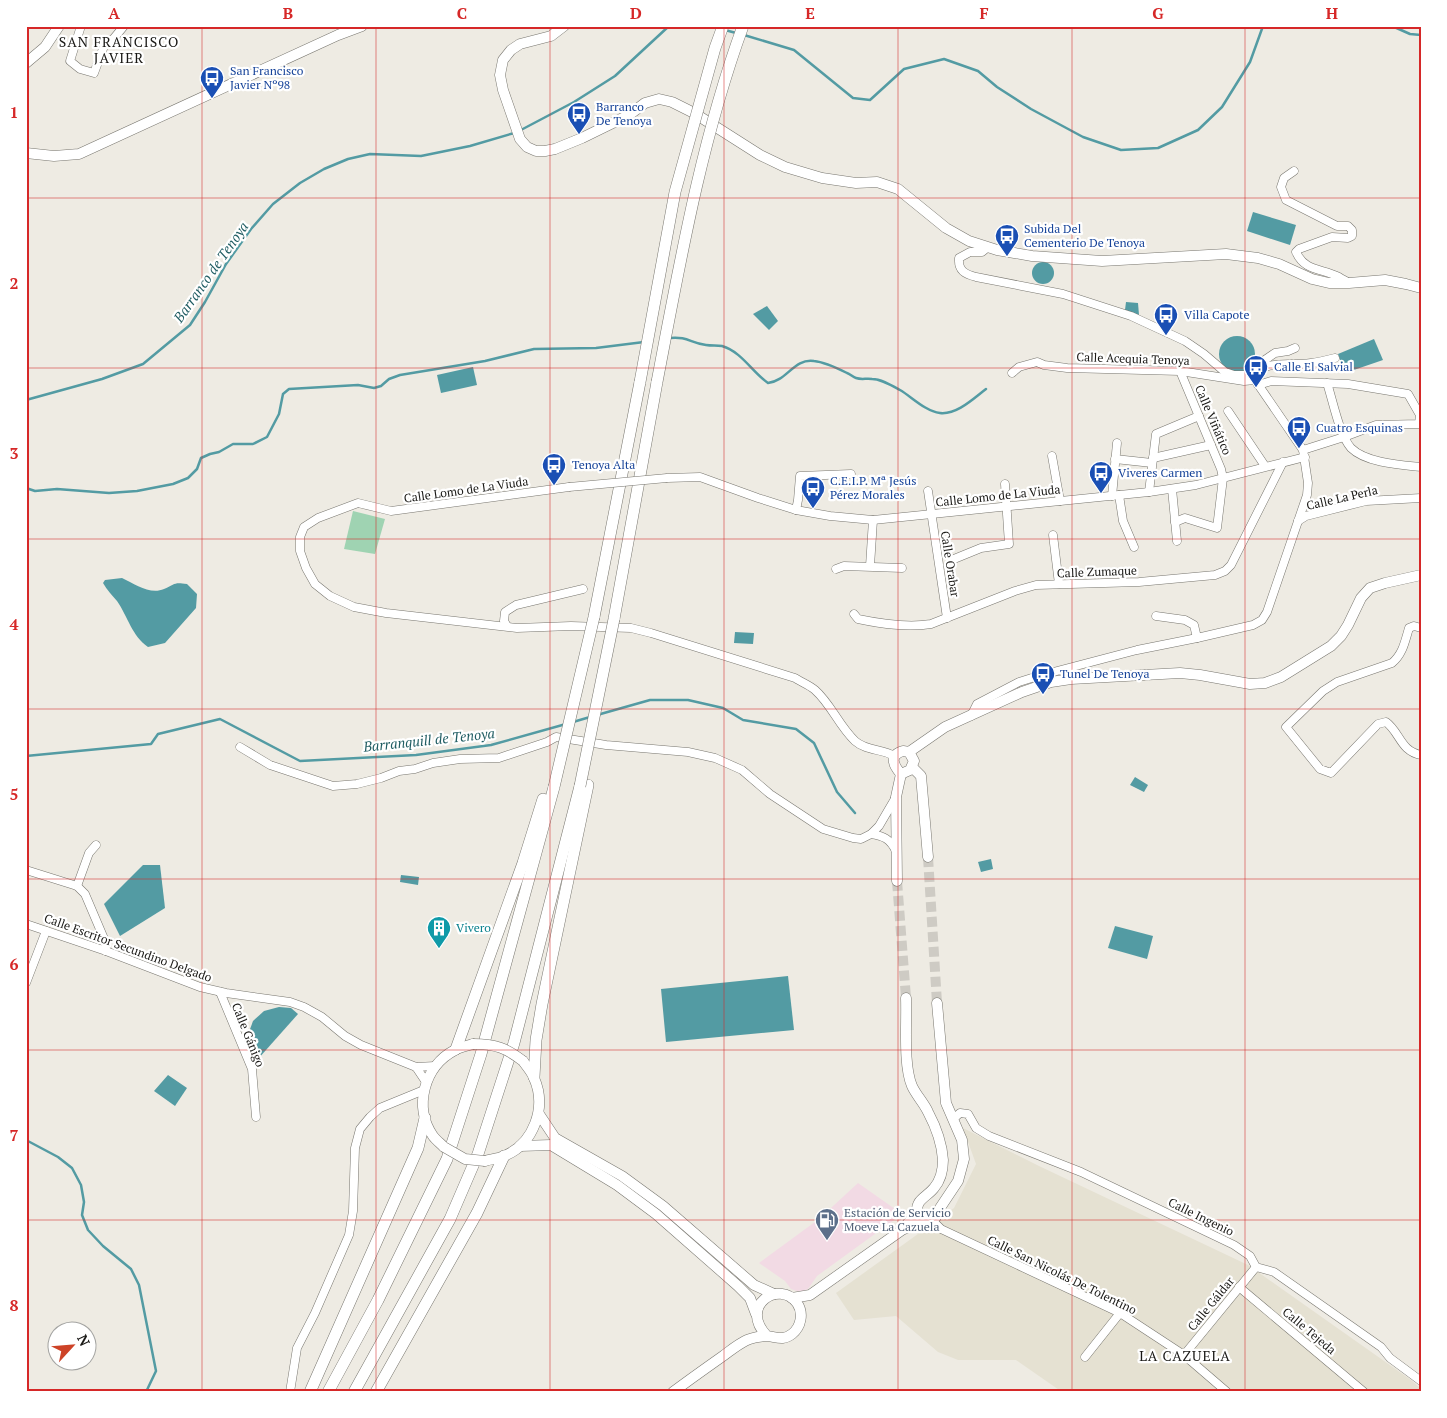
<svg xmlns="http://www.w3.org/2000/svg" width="1447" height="1418" font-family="'PT Serif',serif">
  <rect width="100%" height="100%" fill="#eeebe3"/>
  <path fill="#f2dae4" d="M858 1183 895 1209 901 1215 817 1276 808 1289 800 1292 791 1289 785 1281 759 1263 819 1219Z"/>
  <path fill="#e5e1d2" d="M963 1128 1039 1166 1248 1265 1411 1380 1421 1389V1392H1062L1016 1360H958L938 1352 896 1316 854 1320 836 1293 954 1208 976 1164Z"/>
  <path fill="#9fd3b2" d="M353 511 385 519 375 554 344 549Z"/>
  <g fill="#539ba3">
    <path d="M1253 212 1296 225 1290 245 1247 231Z"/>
    <circle cx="1043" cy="273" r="11"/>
    <path d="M1126 302 1138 303 1139 315 1125 310Z"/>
    <path d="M767 306 778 321 769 330 753 314Z"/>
    <circle cx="1237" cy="354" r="18"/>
    <path d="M1374 339 1383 360 1345 373 1338 354Z"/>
    <path d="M473 367 477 385 441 393 437 375Z"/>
    <path d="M122 578C135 584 150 595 164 589 176 584 173 582 187 584L197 594 196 608 165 643 148 647C132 636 128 617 117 601 112 595 107 590 103 583L105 580Z"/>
    <path d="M735 632 754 633 753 644 734 643Z"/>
    <path d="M1135 777 1148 785 1144 792 1130 785Z"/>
    <path d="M991 859 993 869 981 872 978 862Z"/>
    <path d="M143 865H160L165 908 120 936 104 904Z"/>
    <path d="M401 875 419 877 418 885 400 882Z"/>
    <path d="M1115 926 1153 936 1147 959 1108 948Z"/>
    <path d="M788 976 794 1030 666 1042 661 989Z"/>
    <path d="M279 1007 291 1008 298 1014 258 1059 249 1043V1032L253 1021 264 1011Z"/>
    <path d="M168 1075 187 1088 175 1106 154 1091Z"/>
  </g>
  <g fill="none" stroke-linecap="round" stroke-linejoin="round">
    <g stroke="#539ba3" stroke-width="2.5">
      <path d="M711 26 719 28"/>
      <path d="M1392 26 1410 34 1421 35"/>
      <path d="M725 30 736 33"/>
      <path d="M744 35 794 50 853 98 870 100 904 69 944 59 978 71 997 87 1031 109 1083 137 1121 150 1158 148 1198 130 1222 107 1250 62 1263 26"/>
      <path d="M519 131 574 102 615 76 669 26"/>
      <path d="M669 338C688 336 690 343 706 345 712 346 717 345 722 346 742 352 752 372 768 383 787 381 794 358 814 361 825 362 837 368 847 373 850 374 853 377 856 378 862 380 866 378 872 379 881 379 891 385 900 390 912 397 925 411 940 413 957 415 974 398 986 389"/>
      <path d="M26 400 102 379 143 364 190 325 205 302 226 264 251 229 273 204 300 183 324 169 348 159 370 154 421 156 470 146 514 133"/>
      <path d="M26 488 35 491 57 489 109 493 137 491 173 484 188 478 197 469 201 458 210 454 219 452 233 444H253L267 437 279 414 283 394 289 389 358 385 374 388 381 386 389 379 400 375 485 361 534 349 596 348 644 342"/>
      <path d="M597 715 650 700H688L723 708 743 720 796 729 814 743 837 792 855 813"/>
      <path d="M573 722 590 717"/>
      <path d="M26 756 151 744 158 734 220 719 300 761 416 755 491 745 566 724"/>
      <path d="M26 1140 58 1157 72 1168 81 1185 84 1202 82 1215 88 1230 103 1246 131 1269 139 1285 156 1371 146 1392"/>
    </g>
    <g stroke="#cecbc4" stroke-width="10" stroke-dasharray="10 5" stroke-linecap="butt">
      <path d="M928 857 937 1003"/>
      <path d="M897 881 906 998"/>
    </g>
    <g stroke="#78766f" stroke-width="9">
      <g id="minor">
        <path d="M81 26 70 61 80 69 94 73 104 46 114 38 124 26"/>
        <path d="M1294 171 1284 178 1281 187 1286 200 1337 226H1348L1352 230V236L1348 238 1332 237 1299 249 1296 252C1305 272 1322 268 1339 277 1342 279 1346 281 1349 283"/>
        <path d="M1253 368 1275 353 1288 351 1295 348"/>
        <path d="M1012 373 1019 367 1037 362 1044 365 1067 368 1180 371 1244 381 1255 380"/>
        <path d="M1249 375C1270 360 1287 366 1311 363 1319 362 1327 360 1335 358"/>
        <path d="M1327 383C1333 401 1339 434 1351 448 1366 463 1401 465 1421 467"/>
        <path d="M1258 385 1271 381 1348 384 1408 394 1420 415 1419 424 1376 425 1344 437 1303 450"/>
        <path d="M1228 411 1265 466"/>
        <path d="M1052 456 1060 501"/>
        <path d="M1153 458 1211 445"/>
        <path d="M1115 459 1152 463"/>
        <path d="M667 478 700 477 758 498 796 510 830 516 873 520 1149 492 1196 485 1305 457"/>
        <path d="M569 487 391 511 358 503 318 518 304 527 300 537V551L306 568 315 584 330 596 354 607 386 613 517 628 571 626 631 628 651 633 795 678C801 682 809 685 815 690 831 704 839 726 855 741 866 751 883 749 894 756"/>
        <path d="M1172 489 1177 541"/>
        <path d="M928 491 947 618"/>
        <path d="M1149 492 1156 434 1199 416"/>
        <path d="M1119 495 1123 521 1134 547"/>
        <path d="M1112 496 1117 443"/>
        <path d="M796 510 798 500 800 476 851 474"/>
        <path d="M1298 521 1306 516 1366 501 1421 498"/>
        <path d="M1175 522 1185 518 1217 528 1223 478 1221 469 1180 371"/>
        <path d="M1053 535 1059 584"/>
        <path d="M954 559 981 548 1009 544 1005 484"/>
        <path d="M870 566 873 520"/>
        <path d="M836 569 844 566 902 568"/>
        <path d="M854 614 858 619C882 624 907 628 931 624L1015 591 1036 585 1139 582 1215 575 1225 571 1231 565 1283 462"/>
        <path d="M1156 616 1185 620 1194 625 1197 638"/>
        <path d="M507 626 504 621 505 612 516 605 583 589"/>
        <path d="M1421 628 1414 626 1409 628C1405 641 1403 654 1392 663L1337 682 1323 691 1286 727 1320 769 1331 773 1378 724 1386 722C1400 732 1400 751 1421 755"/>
        <path d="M971 716 977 704 1019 682 1038 676 1137 650 1197 638 1253 625 1262 620 1267 612 1307 495 1308 483 1303 450 1255 380 1249 375H1234L1225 372 1204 354 1185 341 1131 316 1063 294 976 277C965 274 958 271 959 258L970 252H982L988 247"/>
        <path d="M240 747 270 765 333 786 357 784 381 778 399 771 415 769 433 763 460 759 499 758 547 742 556 737 606 745 688 752 715 758 742 770 770 794 823 829 853 838 861 839 871 834"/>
        <path d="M896 797 879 826 871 834C884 836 890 839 896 851"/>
        <path d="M26 870 77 886 85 894 105 941 106 951"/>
        <path d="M77 886 89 853 96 845"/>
        <path d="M26 924 106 951 200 987 226 993 290 1002 304 1007 322 1017 345 1036 361 1045 416 1067 435 1066"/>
        <path d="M26 983 46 931"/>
        <path d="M220 992 252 1069 256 1117"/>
        <path d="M416 1067 426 1082"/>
        <path d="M953 1119 960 1113 968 1114 976 1128 989 1136 1081 1172 1234 1245 1250 1256 1256 1267 1274 1272 1381 1347 1390 1358 1421 1381"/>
        <path d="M932 1220 941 1229 1120 1313 1184 1355 1227 1392"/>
        <path d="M1239 1287 1364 1392"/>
        <path d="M1184 1355 1256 1267"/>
        <path d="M1085 1357 1120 1313"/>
        <path d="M290 1392 297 1348 315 1313 349 1235 353 1211 355 1148 360 1129 370 1117 380 1108 424 1090"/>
      </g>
    </g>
    <g stroke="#78766f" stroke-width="11">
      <g id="major">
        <path d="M564 26 551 36 520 44 511 50 503 60 500 75 503 90 520 139 527 147 536 151H545L555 149 582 138 629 115 645 103 659 99 672 102 694 113 760 155 785 167 822 178 856 183 877 182 898 189 946 228 969 241 997 250 1032 256 1102 261 1226 254 1258 258 1279 264 1312 279 1329 283H1349L1385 280 1406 284 1421 288"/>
        <path d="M26 63 45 47 59 26"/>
        <path d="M26 153 54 156 79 154 338 35 362 26"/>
        <path d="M903 751 909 752 914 761 910 770 901 774C893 765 889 755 903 751Z"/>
        <path d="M909 752 945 727 1022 692 1051 682 1071 679 1180 673 1200 675 1250 684 1265 683 1281 677 1331 646 1341 636 1348 625 1361 598 1370 588 1385 583 1421 575"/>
        <path d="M912 767 921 776 928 857"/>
        <path d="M897 881 896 797 901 774"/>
        <path d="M539 1114 555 1138 622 1176 663 1206 754 1285 774 1294"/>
        <path d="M520 1146 551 1145 617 1185 656 1214 738 1286 750 1298 756 1314"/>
        <path d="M444 1147C440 1143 436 1140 433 1136 413 1107 424 1066 455 1050 460 1047 467 1046 473 1044"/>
        <path d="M485 1161C491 1159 498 1159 504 1156 534 1144 547 1107 534 1078 532 1072 527 1067 523 1061"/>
        <path d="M904 1228 917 1212C916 1199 927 1197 934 1188 940 1181 943 1170 943 1160 942 1144 936 1127 928 1112 924 1103 916 1095 912 1086 903 1065 907 1023 906 998"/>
        <path d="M792 1298 810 1295 902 1230 925 1220H932L936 1217 940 1208 958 1181 964 1159 962 1140 946 1103 937 1003"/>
        <path d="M673 1392C689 1380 706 1368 723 1356 730 1351 737 1345 745 1341 750 1338 761 1336 767 1336 777 1337 783 1341 792 1334 801 1327 804 1313 797 1303 779 1279 738 1306 767 1336"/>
      </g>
    </g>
    <g stroke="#78766f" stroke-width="12">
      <g id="highway">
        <path d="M594 617 640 382"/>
        <path d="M614 619 657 382"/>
        <path d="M456 1049 523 863 543 799"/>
        <path d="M534 1077 536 1040 542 1004 588 785"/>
        <path d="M310 1392 418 1148 425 1118"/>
        <path d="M328 1392 378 1300 447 1159 481 1054 554 787"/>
        <path d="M354 1392 450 1219 478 1154 514 1043 580 786"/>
        <path d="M376 1392 477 1213 504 1156"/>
      </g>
    </g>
    <use href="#minor" stroke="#fff" stroke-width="8"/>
    <use href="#major" stroke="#fff" stroke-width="10"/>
    <use href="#highway" stroke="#fff" stroke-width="11"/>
    <g stroke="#78766f" stroke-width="9" stroke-linecap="butt">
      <path id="minor-bridge" d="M569 487 667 478"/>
    </g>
    <g stroke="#78766f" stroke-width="11" stroke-linecap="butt">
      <g id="major-bridge">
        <path d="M473 1044C496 1044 506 1048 523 1061"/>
        <path d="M444 1147 465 1159 485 1161"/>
      </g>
    </g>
    <g stroke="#78766f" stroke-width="12" stroke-linecap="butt">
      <g id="highway-bridge">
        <path d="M640 382 675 192 715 48 723 26"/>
        <path d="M657 382C680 262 701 141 743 26"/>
        <path d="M580 786 614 619"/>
        <path d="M554 787 594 617"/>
      </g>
    </g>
    <use href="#minor-bridge" stroke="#fff" stroke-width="8"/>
    <use href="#major-bridge" stroke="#fff" stroke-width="10"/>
    <use href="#highway-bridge" stroke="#fff" stroke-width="11"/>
  </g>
  <path fill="none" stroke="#d62828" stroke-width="1" stroke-opacity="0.55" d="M202 26V1392M376 26V1392M550 26V1392M724 26V1392M898 26V1392M1072 26V1392M1245 26V1392M26 198H1421M26 368H1421M26 539H1421M26 709H1421M26 879H1421M26 1050H1421M26 1220H1421"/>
  <defs>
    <g id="bus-pin" transform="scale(1.25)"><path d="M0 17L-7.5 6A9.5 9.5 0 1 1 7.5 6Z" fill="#1a4fb4" stroke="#fff"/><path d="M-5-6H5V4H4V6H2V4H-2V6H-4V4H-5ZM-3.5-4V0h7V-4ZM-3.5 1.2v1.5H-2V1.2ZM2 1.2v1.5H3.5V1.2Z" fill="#fff"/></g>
    <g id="building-pin" transform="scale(1.25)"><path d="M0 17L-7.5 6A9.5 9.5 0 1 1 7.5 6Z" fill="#0f9aa8" stroke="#fff"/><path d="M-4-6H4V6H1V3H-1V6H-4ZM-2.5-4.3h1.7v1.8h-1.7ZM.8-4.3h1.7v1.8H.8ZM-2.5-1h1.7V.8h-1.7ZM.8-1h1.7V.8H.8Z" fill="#fff"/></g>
    <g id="fuel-pin" transform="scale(1.25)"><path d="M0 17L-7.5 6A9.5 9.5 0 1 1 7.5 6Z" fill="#5c6f8a" stroke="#fff"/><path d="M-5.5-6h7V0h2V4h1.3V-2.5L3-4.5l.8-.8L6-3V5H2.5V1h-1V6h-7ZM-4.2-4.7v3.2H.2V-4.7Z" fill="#fff"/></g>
  </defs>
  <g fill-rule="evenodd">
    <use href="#bus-pin" x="212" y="78"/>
    <use href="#bus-pin" x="579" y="114"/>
    <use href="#bus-pin" x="1007" y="236"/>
    <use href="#bus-pin" x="1166" y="315"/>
    <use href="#bus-pin" x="1256" y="367"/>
    <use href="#bus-pin" x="1299" y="428"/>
    <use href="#bus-pin" x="554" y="465"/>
    <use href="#bus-pin" x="1101" y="473"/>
    <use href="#bus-pin" x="813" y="488"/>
    <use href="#bus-pin" x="1043" y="674"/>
    <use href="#building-pin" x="439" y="928"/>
    <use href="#fuel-pin" x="827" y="1220"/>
  </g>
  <g text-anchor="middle" stroke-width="4.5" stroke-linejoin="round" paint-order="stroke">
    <g font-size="12" fill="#164399" stroke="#fff" text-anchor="start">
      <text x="230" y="75">San Francisco<tspan x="230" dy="14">Javier Nº98</tspan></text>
      <text x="596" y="111">Barranco<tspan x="596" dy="14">De Tenoya</tspan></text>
      <text x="1024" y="233">Subida Del<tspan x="1024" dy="14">Cementerio De Tenoya</tspan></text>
      <text x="1184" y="319">Villa Capote</text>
      <text x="1274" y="371">Calle El Salvial</text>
      <text x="1316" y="432">Cuatro Esquinas</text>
      <text x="572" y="469">Tenoya Alta</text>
      <text x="1118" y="477">Viveres Carmen</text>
      <text x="830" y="485">C.E.I.P. Mª Jesús<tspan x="830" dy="14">Pérez Morales</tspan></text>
      <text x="1060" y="678">Tunel De Tenoya</text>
    </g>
    <g font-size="12" fill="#191815" stroke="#fff">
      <text transform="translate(1133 359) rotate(2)" y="4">Calle Acequia Tenoya</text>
      <text transform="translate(1213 420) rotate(67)" y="4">Calle Viñático</text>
      <text transform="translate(466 490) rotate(-8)" y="4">Calle Lomo de La Viuda</text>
      <text transform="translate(998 496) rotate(-6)" y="4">Calle Lomo de La Viuda</text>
      <text transform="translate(1342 498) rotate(-13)" y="4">Calle La Perla</text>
      <text transform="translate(950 564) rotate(81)" y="4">Calle Orabar</text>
      <text transform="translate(1097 572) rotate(-2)" y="4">Calle Zumaque</text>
      <text transform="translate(128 948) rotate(20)" y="4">Calle Escritor Secundino Delgado</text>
      <text transform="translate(248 1035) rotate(68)" y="4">Calle Gánigo</text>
      <text transform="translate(1201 1217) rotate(26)" y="4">Calle Ingenio</text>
      <text transform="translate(1062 1275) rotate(26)" y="4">Calle San Nicolás De Tolentino</text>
      <text transform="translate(1211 1304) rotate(-51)" y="4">Calle Gáldar</text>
      <text transform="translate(1309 1331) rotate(40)" y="4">Calle Tejeda</text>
    </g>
    <g font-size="12" fill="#0d838f" stroke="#fff" text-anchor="start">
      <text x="456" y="932">Vivero</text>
    </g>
    <g font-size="12" fill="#4e5e75" stroke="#fff" text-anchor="start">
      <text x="844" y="1217">Estación de Servicio<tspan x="844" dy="14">Moeve La Cazuela</tspan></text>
    </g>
    <g font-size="14" letter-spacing="1" fill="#191815" stroke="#fff">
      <text x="119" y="47">SAN FRANCISCO<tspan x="119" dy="16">JAVIER</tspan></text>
      <text x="1185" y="1361">LA CAZUELA</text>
    </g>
    <g font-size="14" font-style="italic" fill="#1f5c62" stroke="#fff">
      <text transform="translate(211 272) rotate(-55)" y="5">Barranco de Tenoya</text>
      <text transform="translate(429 740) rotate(-6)" y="5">Barranquill de Tenoya</text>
    </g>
  </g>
  <rect width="1447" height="1418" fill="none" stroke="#ffffff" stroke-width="55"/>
  <g transform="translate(72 1346) rotate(64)"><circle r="24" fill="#ffffff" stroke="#a3a3a1"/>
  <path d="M0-4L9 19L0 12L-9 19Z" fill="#cd4327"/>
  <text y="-8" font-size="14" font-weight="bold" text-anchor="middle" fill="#191815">N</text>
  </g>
  <rect x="28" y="28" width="1392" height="1362" fill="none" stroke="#d62828" stroke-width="2"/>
  <g font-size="16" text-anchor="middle" font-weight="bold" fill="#d62828">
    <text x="114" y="19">A</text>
    <text x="288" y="19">B</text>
    <text x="462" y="19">C</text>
    <text x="636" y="19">D</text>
    <text x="810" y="19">E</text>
    <text x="984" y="19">F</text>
    <text x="1158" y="19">G</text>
    <text x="1332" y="19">H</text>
    <text x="14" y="118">1</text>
    <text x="14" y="289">2</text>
    <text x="14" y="459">3</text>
    <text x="14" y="630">4</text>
    <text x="14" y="800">5</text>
    <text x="14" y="970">6</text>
    <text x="14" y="1141">7</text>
    <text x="14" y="1311">8</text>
  </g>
</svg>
